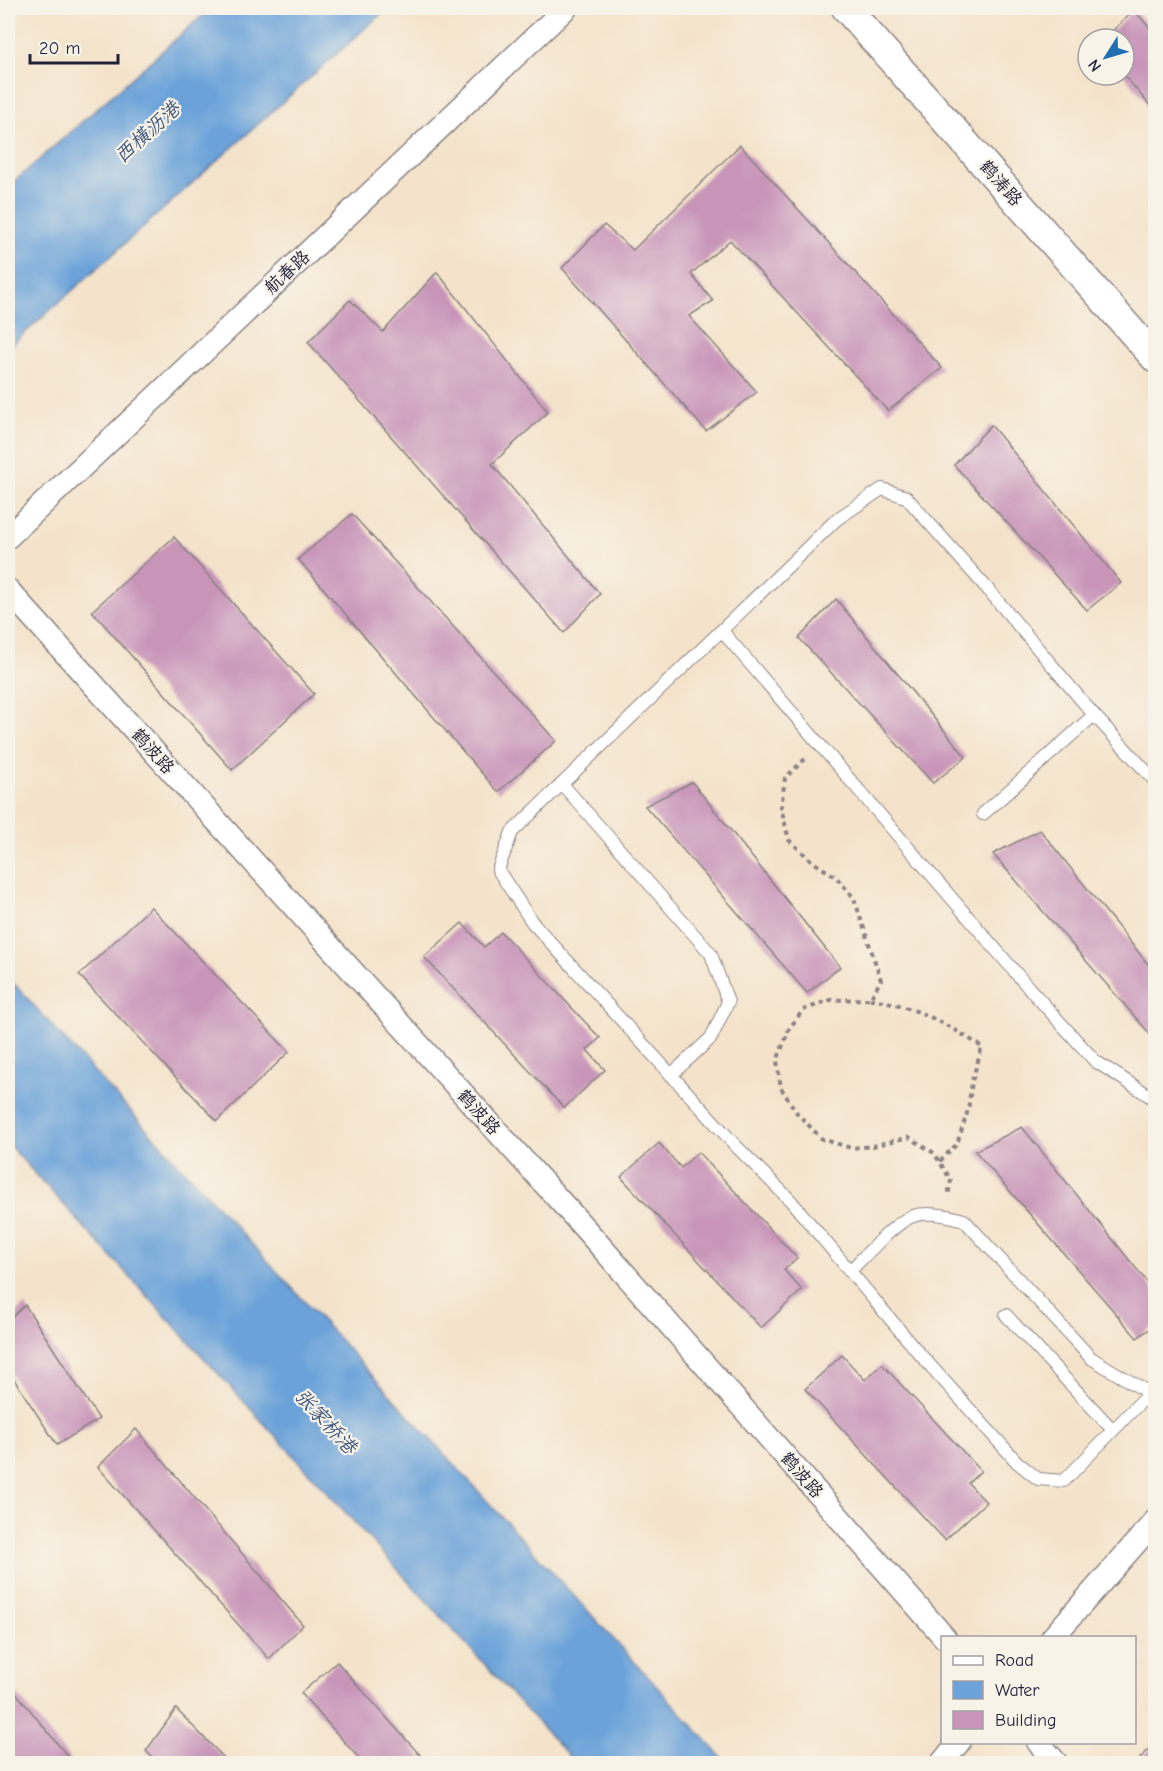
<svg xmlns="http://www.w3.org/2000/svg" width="1163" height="1771" font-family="'Comic Neue','LXGW WenKai TC',sans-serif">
  <rect width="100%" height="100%" fill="#f7f3e8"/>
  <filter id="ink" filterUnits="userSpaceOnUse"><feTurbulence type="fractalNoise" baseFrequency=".0167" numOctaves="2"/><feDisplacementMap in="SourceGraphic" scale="12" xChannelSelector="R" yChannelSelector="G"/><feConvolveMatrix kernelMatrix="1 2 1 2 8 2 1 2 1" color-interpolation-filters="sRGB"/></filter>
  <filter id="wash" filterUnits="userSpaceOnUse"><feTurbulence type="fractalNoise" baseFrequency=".008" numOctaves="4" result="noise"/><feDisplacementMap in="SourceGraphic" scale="24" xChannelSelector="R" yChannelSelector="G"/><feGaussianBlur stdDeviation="1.35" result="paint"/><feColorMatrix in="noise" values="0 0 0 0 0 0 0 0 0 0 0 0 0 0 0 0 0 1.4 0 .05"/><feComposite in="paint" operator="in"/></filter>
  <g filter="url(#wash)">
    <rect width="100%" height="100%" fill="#f4e3ca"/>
    <g fill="#6ba2d9" stroke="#46628a" stroke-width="1.5">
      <path d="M211 8H388L8 348V187Z"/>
      <path d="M8 977 56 1030 727 1763H575L8 1144Z"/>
    </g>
    <g id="blocks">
      <g fill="#c895b9">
        <path d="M1134 10 1156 35V113L1124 75V39H1104Z"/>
        <path d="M740 145 942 368 888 411 730 240 691 274 713 301 689 316 757 392 706 431 562 268 604 225 633 250Z"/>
        <path d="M437 272 548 412 492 464 600 594 564 633 308 342 350 300 383 332Z"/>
        <path d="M991 425 1121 583 1087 610 954 465Z"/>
        <path d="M352 514 556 741 498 792 298 559Z"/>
        <path d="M174 537 314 694 232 770 92 611Z"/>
        <path d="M836 599 966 757 933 783 799 638Z"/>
        <path d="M692 782 840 967 807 993 645 806Z"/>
        <path d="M1040 830 1156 974V1041L993 854Z"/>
        <path d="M151 907 289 1052 217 1121 79 975Z"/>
        <path d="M462 923 484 947 501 932 600 1038 587 1050 605 1070 564 1108 424 957Z"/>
        <path d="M1022 1127 1156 1293V1324L1137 1338 975 1151Z"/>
        <path d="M659 1143 681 1168 698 1152 797 1258 784 1270 802 1290 761 1328 621 1177Z"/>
        <path d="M25 1305 99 1419 57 1445 8 1370V1321Z"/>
        <path d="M842 1355 865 1380 882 1364 981 1471 968 1483 986 1502 945 1540 805 1389Z"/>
        <path d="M136 1429 303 1625 269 1659 98 1467Z"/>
        <path d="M337 1662 428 1764H364L301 1693Z"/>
        <path d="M8 1683 74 1764H8Z"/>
        <path d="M176 1709 230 1764H159L146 1751Z"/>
        <path d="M1156 1743V1764H1145L1140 1758Z"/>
      </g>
    </g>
  </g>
  <g filter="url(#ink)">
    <use href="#blocks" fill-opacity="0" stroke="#8b8282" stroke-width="1.5"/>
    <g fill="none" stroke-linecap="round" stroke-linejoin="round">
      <g stroke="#8b8282" stroke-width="14">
        <g id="service">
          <path d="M722 631 1028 987 1095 1061 1156 1100"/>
          <path d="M1156 782 1094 715 985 586 906 497 882 489 837 519 512 832 498 870 532 922 735 1145 791 1201 918 1352 1017 1462 1038 1479 1064 1481 1156 1386"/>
          <path d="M562 784 711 954 728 1002 711 1038 671 1075"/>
          <path d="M983 814 1094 715"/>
          <path d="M850 1271C864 1257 895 1222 913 1216 928 1211 950 1216 964 1220L1091 1358 1149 1393"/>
          <path d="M1006 1315 1112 1429"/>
        </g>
      </g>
      <g stroke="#8b8282" stroke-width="25">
        <g id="minor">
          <path d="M8 537 566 8"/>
          <path d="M8 590 588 1232 945 1638"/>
          <path d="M1052 1638 1156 1520"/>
          <path d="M1038 1742 1057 1764"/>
          <path d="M941 1764 959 1742"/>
        </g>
      </g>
      <g stroke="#8b8282" stroke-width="31">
        <path id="tertiary" d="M846 8 1156 359"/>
      </g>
      <g stroke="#8b8282" stroke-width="4" stroke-dasharray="4.5 4.5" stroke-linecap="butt">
        <path d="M805 759 785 778 781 808 789 840 813 862 836 877 854 898 881 980 870 999 830 1000 803 1010 789 1029 777 1061 781 1088 797 1113 822 1139 851 1148 873 1146 909 1137 934 1153 951 1180 948 1196"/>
        <path d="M870 999C911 1004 949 1025 982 1047L972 1081 968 1110 957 1144 939 1162"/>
      </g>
      <use href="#service" stroke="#fff" stroke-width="12"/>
      <use href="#minor" stroke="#fff" stroke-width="22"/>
      <use href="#tertiary" stroke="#fff" stroke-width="28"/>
    </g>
  </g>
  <g text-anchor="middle" stroke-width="4.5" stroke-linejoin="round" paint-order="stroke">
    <g font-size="18" fill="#22223b" stroke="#f7f3e8">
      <text transform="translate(1001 183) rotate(49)" y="6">鹤涛路</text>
      <text transform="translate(287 272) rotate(-43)" y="6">航春路</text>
      <text transform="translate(153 751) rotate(48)" y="6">鹤波路</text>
      <text transform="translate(479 1112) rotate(48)" y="6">鹤波路</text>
      <text transform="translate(802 1475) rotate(49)" y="6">鹤波路</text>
    </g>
    <g font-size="20" font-style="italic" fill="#3f557a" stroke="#f7f3e8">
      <text transform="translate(147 132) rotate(-42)" y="7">西横沥港</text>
      <text transform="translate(326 1421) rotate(47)" y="7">张家桥港</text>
    </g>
  </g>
  <rect width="1163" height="1771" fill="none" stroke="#f7f3e8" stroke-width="30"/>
  <rect x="941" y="1636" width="195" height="108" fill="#f7f3e8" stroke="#a29fa3" stroke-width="1.5"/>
  <rect x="953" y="1656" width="30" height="9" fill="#ffffff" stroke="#a29fa3" stroke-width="1.5"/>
  <text x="995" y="1666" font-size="18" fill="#22223b">Road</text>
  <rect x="953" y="1681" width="30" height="18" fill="#6ba2d9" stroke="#a29fa3" stroke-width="1.5"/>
  <text x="995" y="1696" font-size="18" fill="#22223b">Water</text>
  <rect x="953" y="1711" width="30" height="18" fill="#c895b9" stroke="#a29fa3" stroke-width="1.5"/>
  <text x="995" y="1726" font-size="18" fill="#22223b">Building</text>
  <g transform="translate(1106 57) rotate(233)"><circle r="28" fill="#f7f3e8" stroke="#a29fa3" stroke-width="1.5"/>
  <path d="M0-4.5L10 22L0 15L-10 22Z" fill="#1f6fb2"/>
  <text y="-9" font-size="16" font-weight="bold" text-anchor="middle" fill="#22223b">N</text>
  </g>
  <path d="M30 54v9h88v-9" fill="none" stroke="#22223b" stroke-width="3"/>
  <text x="39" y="54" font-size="18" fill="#22223b" stroke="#f7f3e8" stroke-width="4.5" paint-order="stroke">20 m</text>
</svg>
